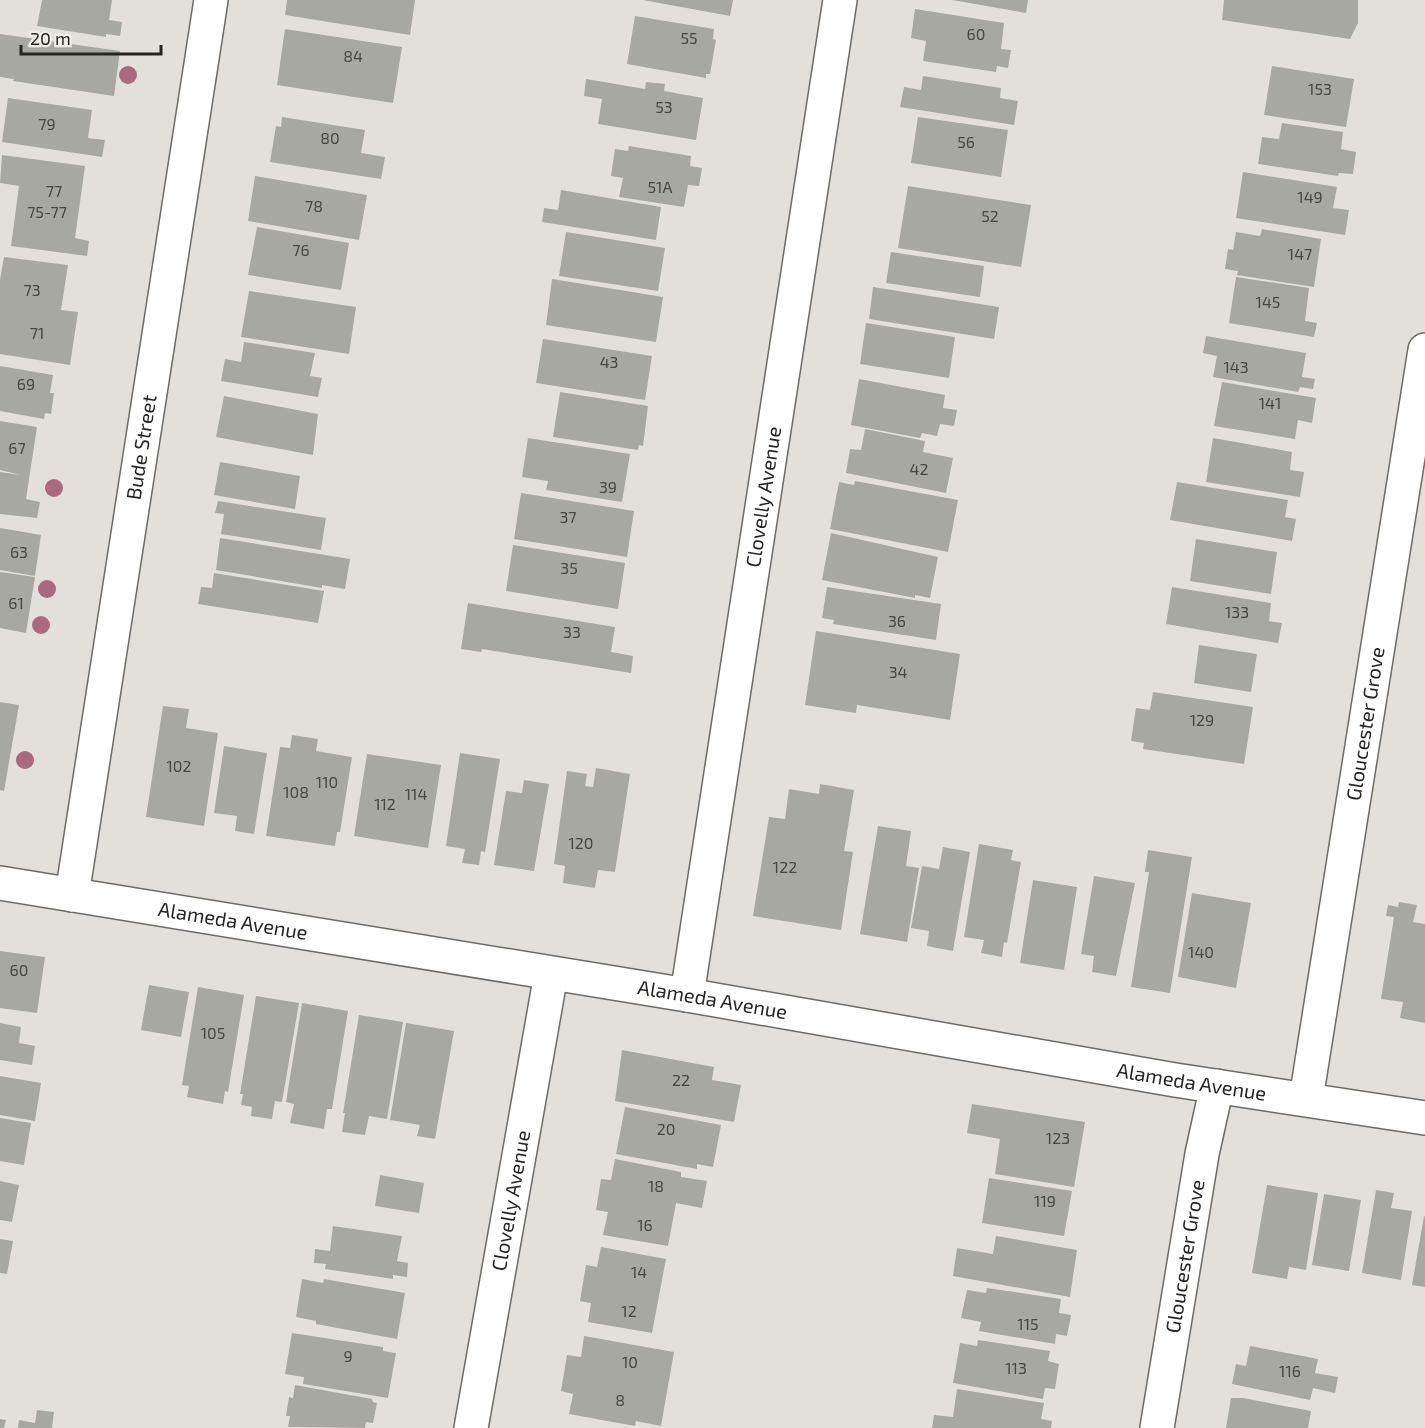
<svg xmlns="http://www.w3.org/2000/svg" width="1425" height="1428" font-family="'Exo 2',sans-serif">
  <rect width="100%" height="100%" fill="#e3e0dc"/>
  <g fill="#a8a8a3">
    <path d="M42 0H112L109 20 122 22 120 36 106 34V37L37 26Z"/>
    <path d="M287 0H415L410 35 285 15Z"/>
    <path d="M643 0H733L730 16Z"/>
    <path d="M952 0H1028L1026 13Z"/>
    <path d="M1224 0H1358V23L1350 39 1222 20Z"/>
    <path d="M915 9 1004 23 1001 49 1011 50 1008 68 997 66 996 72 923 61 926 41 911 38Z"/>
    <path d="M635 16 714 29 713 39 716 40 710 74H706V78L627 64Z"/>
    <path d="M285 29 402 47 393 103 277 85Z"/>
    <path d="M0 34 120 51 114 96 13 81 14 79 0 77Z"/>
    <path d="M1272 66 1354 79 1346 127 1264 115Z"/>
    <path d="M923 76 1001 88 1000 98 1018 101 1014 125 900 107 904 87 921 90Z"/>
    <path d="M586 79 645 89 646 82 665 84 664 91 703 98 696 140 598 124 602 99 584 96Z"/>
    <path d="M8 98 92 110 88 138 105 140 102 157 2 142Z"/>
    <path d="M282 117 365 130 361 153 385 157 381 179 270 162 276 126 281 127Z"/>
    <path d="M918 117 1008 130 1001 177 911 163Z"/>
    <path d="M1282 123 1343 132 1341 149 1356 152 1353 174 1339 173 1338 176 1258 164 1262 137 1279 139Z"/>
    <path d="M629 146 691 156 690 166 702 168 699 186 688 185 684 207 619 197 623 178 611 176 615 149 628 151Z"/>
    <path d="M2 155 85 166 75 238 89 241 87 256 11 246 19 186 0 183Z"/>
    <path d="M1243 172 1337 187 1333 208 1349 210 1345 235 1236 218Z"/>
    <path d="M255 176 367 195 359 240 248 221Z"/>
    <path d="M908 186 1031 205 1021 267 898 248Z"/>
    <path d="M561 190 661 207 656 240 542 222 544 208 558 210Z"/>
    <path d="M257 227 349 243 341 290 248 275Z"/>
    <path d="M1262 229 1321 239 1314 287 1237 275 1238 271 1225 269 1228 249 1233 250 1236 232 1260 236Z"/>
    <path d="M566 232 665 248 658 291 559 276Z"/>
    <path d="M891 252 984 266 980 297 886 283Z"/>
    <path d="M4 257 68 265 61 310 78 312 70 365 0 354V280Z"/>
    <path d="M1236 277 1309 288 1305 321 1317 323 1314 337 1229 323Z"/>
    <path d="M552 279 663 297 656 342 546 325Z"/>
    <path d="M873 287 999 307 994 339 869 319Z"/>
    <path d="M249 291 356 307 349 354 241 337Z"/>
    <path d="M866 323 955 337 949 378 860 364Z"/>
    <path d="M1206 336 1306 353 1302 377 1315 379 1313 389 1300 387 1298 392 1213 377 1217 356 1203 353Z"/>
    <path d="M543 339 652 356 645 400 536 383Z"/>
    <path d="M244 342 315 353 310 376 322 378 318 397 221 381 225 359 241 362Z"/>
    <path d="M0 366 53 375 50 393H54L51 414 45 413 44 419 0 411Z"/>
    <path d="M859 379 945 395 943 408 957 410 954 426 940 424 937 436 922 433 920 438 851 425Z"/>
    <path d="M1222 382 1316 398 1312 423 1298 420 1295 439 1214 426Z"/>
    <path d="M560 392 648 406 643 446 639 445 638 450 553 437Z"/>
    <path d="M224 396 318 414 313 455 216 437Z"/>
    <path d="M0 421 37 427 26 499 40 502 37 518 0 514V472L21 475 0 470Z"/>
    <path d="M865 429 925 441 923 452 953 458 946 493 846 473 850 449 861 450Z"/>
    <path d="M528 438 630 454 622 502 546 490 548 481 522 477Z"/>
    <path d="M1213 438 1292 452 1290 470 1304 472 1300 497 1206 482Z"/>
    <path d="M220 462 300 476 295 509 214 495Z"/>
    <path d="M855 481 958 500 948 552 830 529 839 482 854 485Z"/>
    <path d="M1177 482 1288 500 1285 517 1296 519 1292 541 1170 520Z"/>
    <path d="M521 493 634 511 627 557 514 539Z"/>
    <path d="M218 501 326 518 321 550 221 534 224 514 215 513Z"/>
    <path d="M0 528 41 535 35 576 0 570Z"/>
    <path d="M831 533 938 557 930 598 915 595V598L822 580Z"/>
    <path d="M220 538 350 559 345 589 322 585V588L216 570Z"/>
    <path d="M1196 539 1277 552 1271 594 1190 581Z"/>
    <path d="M513 545 625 563 618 609 506 591Z"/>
    <path d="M0 572 35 577 26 633 0 628Z"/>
    <path d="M214 573 324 591 318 623 198 604 201 587 212 588Z"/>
    <path d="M827 587 941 604 936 640 833 624 834 620 822 618Z"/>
    <path d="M1172 587 1271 603 1269 621 1282 623 1278 643 1166 624Z"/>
    <path d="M468 603 615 627 611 652 633 656 631 673 482 649 481 652 461 649Z"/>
    <path d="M816 631 960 654 950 720 857 705 856 713 805 705Z"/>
    <path d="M1199 645 1257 654 1251 692 1194 683Z"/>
    <path d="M1153 692 1253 707 1244 764 1143 749 1144 743 1131 741 1136 708 1150 710Z"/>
    <path d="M0 702 19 705 4 791 0 790Z"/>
    <path d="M163 706 189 709 186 728 218 733 204 826 146 817Z"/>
    <path d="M292 735 318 739 316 751 352 757 340 832H337L335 846 266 836 280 747 290 748Z"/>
    <path d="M224 746 267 753 254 834 235 831 237 816 214 813Z"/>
    <path d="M460 753 500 759 485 852 481 851 479 865 462 863 465 849 446 846Z"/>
    <path d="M367 754 441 765 428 848 354 836Z"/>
    <path d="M596 768 630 774 615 872 598 870 595 888 563 883 565 866 554 864 567 771 587 774 585 786 593 787Z"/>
    <path d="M524 780 549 784 534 871 494 865 506 791 522 793Z"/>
    <path d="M820 784 854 790 844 851 853 852 841 930 753 916 769 817 785 819 789 789 819 794Z"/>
    <path d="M878 826 911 831 906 866 919 868 907 942 860 934Z"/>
    <path d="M979 844 1013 850 1011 860 1021 862 1007 943 1004 942 1002 957 981 953 984 940 964 937Z"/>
    <path d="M943 847 970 852 953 951 927 946 929 931 911 928 922 866 939 869Z"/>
    <path d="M1148 850 1192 857 1170 993 1131 987 1149 872H1145Z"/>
    <path d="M1094 876 1135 883 1116 976 1092 972 1094 956 1081 954Z"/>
    <path d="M1033 880 1077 887 1064 970 1020 963Z"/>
    <path d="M1192 893 1251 903 1236 988 1178 977Z"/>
    <path d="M1399 902 1417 905 1413 922 1425 924V1023L1400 1018 1403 1002 1381 999 1394 917 1386 916 1388 905 1398 907Z"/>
    <path d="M0 951 45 957 37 1013 0 1008Z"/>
    <path d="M149 985 189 992 181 1037 141 1030Z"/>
    <path d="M198 987 244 995 228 1092 225 1091 223 1104 187 1097 189 1086 182 1085Z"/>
    <path d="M256 996 299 1003 282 1102 275 1101 272 1119 251 1116 252 1107 241 1105 243 1094H240Z"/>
    <path d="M302 1003 348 1011 332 1109H327L324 1129 290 1123 294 1104 286 1102Z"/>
    <path d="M359 1015 403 1022 387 1119 369 1116 365 1135 342 1132 345 1113H343Z"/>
    <path d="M0 1023 21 1027 19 1043 35 1046 32 1065 0 1060Z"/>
    <path d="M406 1023 454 1031 435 1139 417 1136 420 1125 390 1120Z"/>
    <path d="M622 1050 714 1067 712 1080 741 1085 734 1122 615 1101Z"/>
    <path d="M0 1076 41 1083 35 1121 0 1115Z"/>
    <path d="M972 1104 1085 1122 1074 1187 995 1174 1000 1139 967 1133Z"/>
    <path d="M625 1107 721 1125 713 1167 697 1164V1169L616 1154Z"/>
    <path d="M0 1118 31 1123 24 1165 0 1161Z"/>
    <path d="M615 1159 681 1172V1177L707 1181 702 1208 676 1203 668 1246 603 1235 608 1212 596 1210 601 1179 611 1180Z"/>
    <path d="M380 1175 424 1183 419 1213 375 1206Z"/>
    <path d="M989 1178 1072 1191 1064 1236 982 1223Z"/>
    <path d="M0 1181 19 1185 12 1222 0 1220Z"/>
    <path d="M1267 1185 1318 1193 1306 1270 1289 1267 1287 1279 1252 1273Z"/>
    <path d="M1376 1190 1394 1193 1391 1208 1412 1211 1401 1280 1362 1273Z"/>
    <path d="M1324 1194 1361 1200 1349 1271 1312 1265Z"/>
    <path d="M1424 1216 1425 1217V1287L1412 1285Z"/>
    <path d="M333 1226 402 1236 397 1261 408 1263 407 1277 393 1275V1279L325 1269 326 1264 314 1263 315 1249 330 1251Z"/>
    <path d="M996 1236 1077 1250 1070 1297 953 1276 957 1248 993 1254Z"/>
    <path d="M0 1239 13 1241 7 1274 0 1273Z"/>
    <path d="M601 1247 666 1259 652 1333 588 1322 591 1303 580 1301 586 1265 597 1267Z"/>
    <path d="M302 1279 323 1283 324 1279 405 1293 397 1339 316 1324V1321L296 1317Z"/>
    <path d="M987 1288 1061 1299 1059 1313 1071 1315 1067 1336 1056 1334 1055 1344 979 1331 981 1322 961 1318 967 1290 986 1293Z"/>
    <path d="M292 1333 383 1347V1351L396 1353 388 1398 303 1384 304 1377 285 1374Z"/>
    <path d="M584 1336 674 1352 661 1426 636 1421 635 1426 569 1414 573 1394 561 1391 567 1355 581 1357Z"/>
    <path d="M978 1340 1050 1351 1048 1361 1059 1364 1055 1389 1045 1388 1043 1399 953 1383 960 1343 977 1346Z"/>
    <path d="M1250 1346 1318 1359 1315 1373 1338 1377 1335 1393 1313 1388 1310 1400 1232 1384 1236 1364 1246 1366Z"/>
    <path d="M295 1385 372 1399 373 1402 377 1403 373 1423 366 1422 365 1428 288 1427 290 1416H286L289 1397 293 1398Z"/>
    <path d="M957 1389 1044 1403 1041 1419 1052 1421 1051 1428H932L934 1415 953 1417Z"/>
    <path d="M1231 1398H1243L1311 1411 1308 1428H1226Z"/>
    <path d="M37 1410 54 1412 52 1428H18L19 1420 35 1423Z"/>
    <path d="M0 1419 6 1420 4 1428H0Z"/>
  </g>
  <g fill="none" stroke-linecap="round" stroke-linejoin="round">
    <g stroke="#6d6b67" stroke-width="36">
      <g id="street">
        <path id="s1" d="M0 883 687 995 1175 1080 1425 1118"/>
        <path id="s2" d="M72 895 211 0"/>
        <path id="s3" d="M687 995 840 0"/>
        <path id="s4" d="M1306 1099 1425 350"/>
        <path id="s5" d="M471 1428 551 974"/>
        <path id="s6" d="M1157 1428 1202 1154 1217 1086"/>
      </g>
    </g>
    <use href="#street" stroke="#fff" stroke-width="33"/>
  </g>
  <g fill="#ab6980">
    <circle cx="128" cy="75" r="9"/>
    <circle cx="54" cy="488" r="9"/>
    <circle cx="47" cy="589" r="9"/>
    <circle cx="41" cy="625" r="9"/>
    <circle cx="25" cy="760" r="9"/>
  </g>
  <g text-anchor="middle" stroke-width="5" stroke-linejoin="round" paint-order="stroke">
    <g font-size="16" fill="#464644">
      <text x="976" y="40">60</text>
      <text x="689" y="44">55</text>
      <text x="353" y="62">84</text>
      <text x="1320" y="95">153</text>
      <text x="664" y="113">53</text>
      <text x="47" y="130">79</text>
      <text x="330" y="144">80</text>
      <text x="966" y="148">56</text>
      <text x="660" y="193">51A</text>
      <text x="54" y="197">77</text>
      <text x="1310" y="203">149</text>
      <text x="314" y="212">78</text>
      <text x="47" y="218">75-77</text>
      <text x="990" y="222">52</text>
      <text x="301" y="256">76</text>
      <text x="1300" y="260">147</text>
      <text x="32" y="296">73</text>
      <text x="1268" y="308">145</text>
      <text x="37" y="339">71</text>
      <text x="609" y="368">43</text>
      <text x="1236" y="373">143</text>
      <text x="26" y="390">69</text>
      <text x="1270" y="409">141</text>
      <text x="17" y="454">67</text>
      <text x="919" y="475">42</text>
      <text x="608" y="493">39</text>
      <text x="568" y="523">37</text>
      <text x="19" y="558">63</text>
      <text x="569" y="574">35</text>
      <text x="16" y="609">61</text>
      <text x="1237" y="618">133</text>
      <text x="897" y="627">36</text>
      <text x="572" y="638">33</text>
      <text x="898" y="678">34</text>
      <text x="1202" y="726">129</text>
      <text x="179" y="772">102</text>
      <text x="327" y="788">110</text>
      <text x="296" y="798">108</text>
      <text x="416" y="800">114</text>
      <text x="385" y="810">112</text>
      <text x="581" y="849">120</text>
      <text x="785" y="873">122</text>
      <text x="1201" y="958">140</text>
      <text x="19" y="976">60</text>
      <text x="213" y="1039">105</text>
      <text x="681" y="1086">22</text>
      <text x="666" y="1135">20</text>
      <text x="1058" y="1144">123</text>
      <text x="656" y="1192">18</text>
      <text x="1045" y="1207">119</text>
      <text x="645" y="1231">16</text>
      <text x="639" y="1278">14</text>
      <text x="629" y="1317">12</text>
      <text x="1028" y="1330">115</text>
      <text x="348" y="1362">9</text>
      <text x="630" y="1368">10</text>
      <text x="1016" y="1374">113</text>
      <text x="1290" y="1377">116</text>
      <text x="620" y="1406">8</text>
    </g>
    <g font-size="20" fill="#262524" stroke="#f0ede9">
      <text dy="7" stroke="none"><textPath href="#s2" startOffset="453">Bude Street</textPath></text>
      <text dy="7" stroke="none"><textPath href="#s3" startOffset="504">Clovelly Avenue</textPath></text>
      <text dy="7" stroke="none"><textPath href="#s4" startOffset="380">Gloucester Grove</textPath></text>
      <text dy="7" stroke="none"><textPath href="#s1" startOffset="236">Alameda Avenue</textPath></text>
      <text dy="7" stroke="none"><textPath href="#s1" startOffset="722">Alameda Avenue</textPath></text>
      <text dy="7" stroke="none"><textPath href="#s1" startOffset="1208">Alameda Avenue</textPath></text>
      <text dy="7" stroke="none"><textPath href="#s5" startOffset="231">Clovelly Avenue</textPath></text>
      <text dy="7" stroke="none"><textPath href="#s6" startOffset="174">Gloucester Grove</textPath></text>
    </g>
  </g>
  <path d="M21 45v9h140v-9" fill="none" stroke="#262524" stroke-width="3"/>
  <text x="30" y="45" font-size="18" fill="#262524" stroke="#f0ede9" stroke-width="4.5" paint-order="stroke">20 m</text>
</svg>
